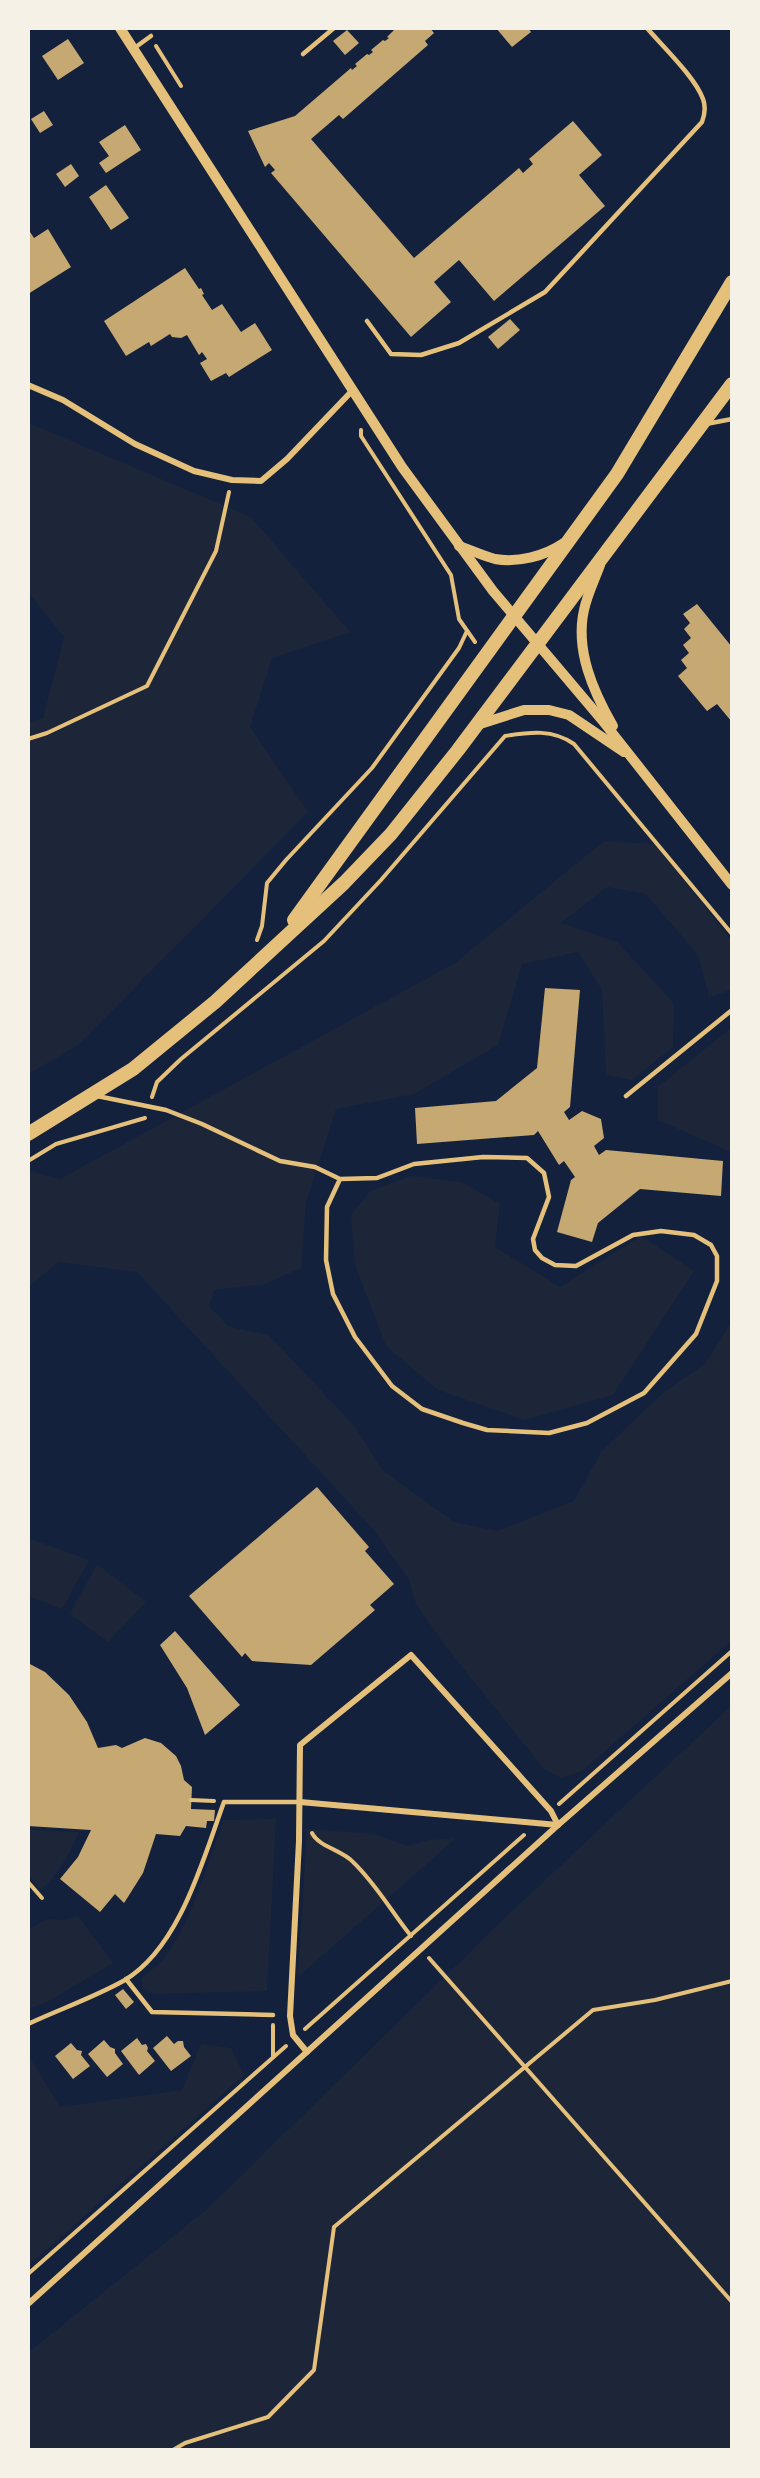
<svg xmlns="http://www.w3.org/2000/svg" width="760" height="2478" font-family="'Golos Text',sans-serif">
  <rect width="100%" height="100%" fill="#14213d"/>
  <g fill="#1d2539">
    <path d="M29 423 251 517 350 632 272 658 250 727 308 812 78 1045 29 1074 28 722 43 718 64 637 29 593Z"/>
    <path d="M604 841 655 844 731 940V990L709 997 698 955 646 894 607 887 561 923 617 942 674 1003 673 1047 632 1080 606 1075 602 990 578 952 522 964 498 1045 414 1094 336 1109 306 1203 301 1268 265 1284 214 1290 209 1306 229 1327 269 1335 356 1428 382 1470 454 1522 497 1531 574 1501 601 1452 663 1393 706 1363 731 1322V1641L582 1771 562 1778 545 1770 447 1648 416 1604 409 1580 373 1529 137 1272 58 1262 29 1287V1171L60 1179 455 963Z"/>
    <path d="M731 1028V1152L658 1120V1087Z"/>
    <path d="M411 1176 462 1182 500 1204 495 1247 560 1287 641 1236 694 1271 613 1395 525 1420 438 1390 386 1346 355 1265 351 1215 370 1191Z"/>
    <path d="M28 1538 89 1560 62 1609 29 1596Z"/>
    <path d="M97 1564 146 1602 108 1642 70 1614Z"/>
    <path d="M731 1706V2449L29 2450V2352L207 2209 512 1911Z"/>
    <path d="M276 1819 267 1991 155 1994 143 1988 141 1979C148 1972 159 1965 165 1957 195 1916 206 1866 224 1820Z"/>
    <path d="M307 1829 374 1834 408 1846 428 1840 456 1838 298 1977Z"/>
    <path d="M28 1830 79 1832C69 1855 59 1873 41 1890L29 1875Z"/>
    <path d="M78 1916 113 1963 49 2001 29 2009V1929L47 1919 66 1920Z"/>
    <path d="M201 2044 231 2048 244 2075 29 2265V2056L60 2107 182 2090Z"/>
  </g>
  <g fill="#c6a872">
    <path d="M396 28H430L434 33 425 41 428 45 343 119 339 115 311 139 414 258 519 168 523 173 533 164 529 159 573 121 602 155 579 175 605 206 494 301 459 260 434 282 451 302 411 337 271 173 275 170 269 163 265 167 248 131 295 116 351 68 352 70 357 66 355 64 367 54 369 55 373 52 371 50 383 40 385 41 389 38 387 37Z"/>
    <path d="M496 28H528L531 32 512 47Z"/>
    <path d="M347 30 359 43 345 55 333 41Z"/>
    <path d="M68 39 84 63 58 80 42 56Z"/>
    <path d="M44 111 53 125 40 133 31 119Z"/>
    <path d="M125 125 141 150 106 173 99 163 109 156 99 142Z"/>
    <path d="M71 164 79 176 65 187 56 174Z"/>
    <path d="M106 185 129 218 111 230 89 197Z"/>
    <path d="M28 229 34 238 48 229 71 267 28 294Z"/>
    <path d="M185 268 199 289 201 288 204 294 202 295 212 310 222 304 241 332 255 323 272 350 229 377 226 373 211 381 200 363 207 359 202 352 199 355 187 335 181 338 172 337 170 334 151 346 149 342 126 356 104 321Z"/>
    <path d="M510 319 520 330 498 349 488 337Z"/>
    <path d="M697 604 732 647V722L717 704 707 711 678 676 687 668 681 660 689 653 683 645 691 638 684 629 690 623 683 614Z"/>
    <path d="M545 988 580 990 570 1107 564 1112 569 1120 582 1111 601 1119 604 1138 594 1146 599 1155 606 1150 723 1161 721 1196 640 1189 598 1223 592 1242 557 1232 571 1180 575 1177 564 1161 559 1165 538 1131 534 1135 417 1144 415 1108 496 1101 537 1068Z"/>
    <path d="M317 1487 369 1547 365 1551 394 1584 370 1605 375 1610 311 1665 252 1661 245 1653 242 1657 189 1596Z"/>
    <path d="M175 1631 240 1705 205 1735 187 1688 160 1645Z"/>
    <path d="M28 1663 45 1672 69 1695 87 1722 98 1748 116 1745 122 1748 145 1738 161 1743 176 1756 181 1766 184 1780 192 1787 191 1809 215 1810 214 1821H207L206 1828 186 1826 180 1836 156 1834 143 1873 126 1900 124 1903 115 1894 100 1912 60 1879 78 1857 91 1830 28 1826Z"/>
    <path d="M123 1989 134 2002 126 2009 115 1995Z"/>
    <path d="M167 2036 174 2044 178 2041H183L184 2047 191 2056 171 2071 153 2048Z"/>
    <path d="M137 2038 142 2045 146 2044 148 2048 147 2051 155 2061 139 2075 121 2051Z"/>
    <path d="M104 2040 110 2047 115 2049V2053L123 2064 107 2077 88 2054Z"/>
    <path d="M71 2043 77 2050 82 2051 81 2055 90 2066 73 2079 55 2056Z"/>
  </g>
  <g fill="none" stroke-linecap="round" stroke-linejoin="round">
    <g stroke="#e5c07b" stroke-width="4">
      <path d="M156 46 181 86"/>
      <path d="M361 430V436L451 575 459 619 475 642"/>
      <path d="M28 739 47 733 147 686 216 551 229 492"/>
      <path d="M257 940 262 926 267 883 286 860 372 768 459 648 467 631"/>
      <path d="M152 1097 157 1082 181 1059 324 941 381 880 505 736C530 732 553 729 574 744L732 934"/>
      <path d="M28 1161 56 1144 145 1118"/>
      <path d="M191 1800 214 1801"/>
      <path d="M559 1804 732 1651"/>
      <path d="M312 1833C319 1847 342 1850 353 1862 376 1884 391 1911 411 1936"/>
      <path d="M28 1882 42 1898"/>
      <path d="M429 1958 732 2302"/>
      <path d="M305 2029 524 1835"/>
      <path d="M273 2057V2025"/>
      <path d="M28 2274 286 2046"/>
      <path d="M173 2450 185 2443 268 2417 314 2370 334 2227 593 2010 655 2000 732 1981"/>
    </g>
    <g stroke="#e5c07b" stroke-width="4.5">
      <path d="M133 49 151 36"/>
      <path d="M303 54 334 28"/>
      <path d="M367 321 391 354 421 355 459 343 545 292 702 122C705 114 706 107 703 99 695 77 663 47 647 28"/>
      <path d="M706 424 732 419"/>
      <path d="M97 1096 166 1110 202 1124 280 1161 315 1167 340 1179 327 1207 326 1260 333 1294 355 1337 392 1386 422 1409 463 1423 487 1430 549 1433 587 1423 644 1393 696 1334 717 1281V1256L711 1245 694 1235 661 1231 633 1235 576 1266 555 1265 542 1258 535 1250 533 1239 549 1197 544 1173 527 1158 483 1157 414 1164 377 1178 340 1179"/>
      <path d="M626 1096 732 1010"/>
      <path d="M126 1979 152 2012 273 2015"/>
      <path d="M28 2024C60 2009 95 1997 125 1980 180 1947 203 1859 224 1802H300"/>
    </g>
    <g stroke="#e5c07b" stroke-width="6">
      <path d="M28 385 63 400 135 444 194 471 232 480 261 481 287 459 351 392"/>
      <path d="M300 1802 558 1825"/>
      <path d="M307 2052 293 2035 290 2016 299 1841 300 1745 411 1655 551 1811 558 1825"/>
      <path d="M28 2304 558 1825 732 1673"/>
    </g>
    <g stroke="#e5c07b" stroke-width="10">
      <path d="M120 28 402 467 493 591 602 720 732 885"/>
      <path d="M459 546C471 550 483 556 495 559 518 563 545 556 564 543"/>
      <path d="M600 565C595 579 587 595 584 610 575 650 593 691 613 726"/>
      <path d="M477 725 524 710H549L569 715 624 752"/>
    </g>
    <g stroke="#e5c07b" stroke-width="14">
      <path d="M294 920 617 474 732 282"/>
      <path d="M28 1134 133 1069 215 1002 344 883 391 834 458 750 732 384"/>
    </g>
  </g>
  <rect width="760" height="2478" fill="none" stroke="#f6f1e7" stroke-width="60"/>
</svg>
